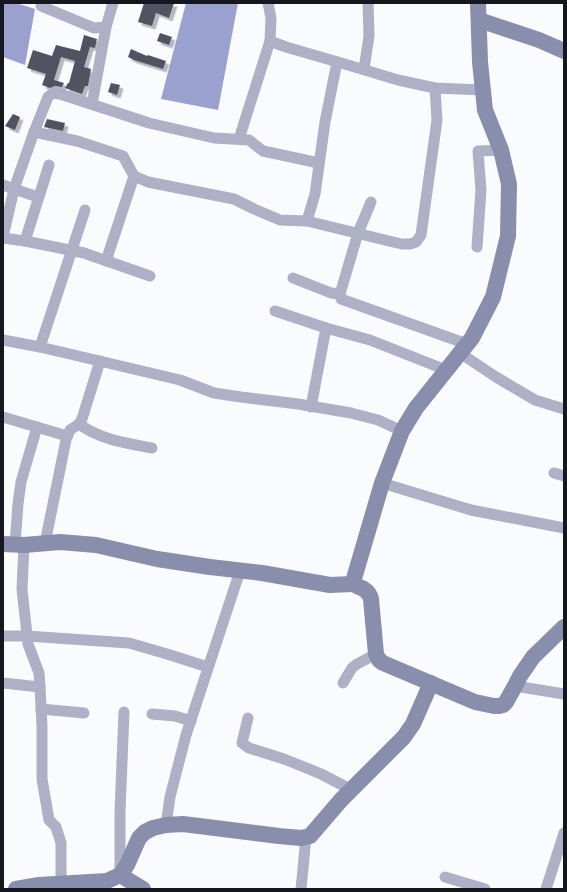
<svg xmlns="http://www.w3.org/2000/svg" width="567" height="892" font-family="'Asap Condensed',sans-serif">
  <defs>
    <filter id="shadow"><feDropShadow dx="3.5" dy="3.5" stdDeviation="0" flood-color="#0004"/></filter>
  </defs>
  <rect width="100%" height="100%" fill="#fafbff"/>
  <g fill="#9aa1cf">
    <path d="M3 3H16L35 9 25 65 3 57Z"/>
    <path d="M186 3H238L218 110 161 99Z"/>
  </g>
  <g fill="#515363" filter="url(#shadow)">
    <path d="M144 3H174L169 18 156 13 152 26 138 22Z"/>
    <path d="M160 33 172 37 169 45 157 41Z"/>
    <path d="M84 35 97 39 95 48 90 47 84 67 91 69 88 86H85L82 94 65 88 68 83H69L75 61 61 57 54 80 64 83 62 87 55 86 50 88 42 85 46 74 27 68 33 50 52 56 56 45 80 51Z"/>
    <path d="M131 49 147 56 148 55 166 61 163 69 134 60 128 57Z"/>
    <path d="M111 83 120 85 117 95 108 92Z"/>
    <path d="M13 114 20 117 15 130 5 126Z"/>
    <path d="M47 119 65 123 63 131 44 127Z"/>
  </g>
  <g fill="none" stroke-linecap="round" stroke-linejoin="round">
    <g stroke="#aeb1c6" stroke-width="11">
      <path d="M268 3 271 18 270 41 286 47 348 65 398 80 435 88 483 90"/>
      <path d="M41 6 94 28 106 27"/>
      <path d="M364 69 369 36 368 3"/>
      <path d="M92 104 106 27 113 3"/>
      <path d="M34 132 77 141 123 156 134 176 148 182 234 199 254 209 280 220 307 221 315 194 325 122 337 62"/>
      <path d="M239 139 270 41"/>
      <path d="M3 185 14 189 34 132 48 97C52 93 55 93 60 94L149 123 214 138 249 140 263 151 319 163"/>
      <path d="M371 202 358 233 340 294 341 299 467 344"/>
      <path d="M307 221 393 242 402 244H410L416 242 421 235 437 120 435 88"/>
      <path d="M3 237 14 189 38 197"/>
      <path d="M3 238 25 241 84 253 150 276"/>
      <path d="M25 241 49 165"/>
      <path d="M477 247 481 190 478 151 501 150"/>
      <path d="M106 261 134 176"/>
      <path d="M293 278 331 293 340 294"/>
      <path d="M275 311 326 328 370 340 446 370"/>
      <path d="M3 340 40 347 180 380 214 393 241 397 298 404 351 413 378 420 402 431"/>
      <path d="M40 347 85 210"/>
      <path d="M460 353 496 377 535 400 564 409"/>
      <path d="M311 407 326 328"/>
      <path d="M3 417 67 436"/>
      <path d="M79 424C101 440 126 443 152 448"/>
      <path d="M554 473 564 476"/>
      <path d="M382 483 471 510 564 528"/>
      <path d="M45 543 66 440 70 430 79 424 82 419 100 361"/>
      <path d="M15 544 18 504 21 482 37 427"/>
      <path d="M24 545 22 589 28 644 39 673 40 687 42 726V779L49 820 56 827 61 843V884"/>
      <path d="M3 636H27L129 643 167 654 208 667"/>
      <path d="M3 683 40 687"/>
      <path d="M343 683 352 668 357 664 376 654"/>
      <path d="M515 686 564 694"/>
      <path d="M41 709 84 713"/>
      <path d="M152 714 175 716 191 721"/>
      <path d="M248 718 242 743 249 748 284 759 304 767 321 774 352 790"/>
      <path d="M166 825 170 797 186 735 240 571"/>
      <path d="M120 875V812L124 712"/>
      <path d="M445 877 485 889"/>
      <path d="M301 889 306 837"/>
      <path d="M546 889 564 833"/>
    </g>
    <g stroke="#888eac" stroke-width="16">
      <path d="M478 3 480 62 485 110 501 150 509 184 508 236 493 297 472 338 416 408 402 431 382 483 353 582C356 588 360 586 365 590 368 592 370 595 371 599L376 654 379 660 383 663 475 702 494 706H499L503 705 506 702 515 686 520 676 533 657 564 627"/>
      <path d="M479 20 539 40 564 51"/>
      <path d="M3 544 24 545 60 542 96 545 157 559 210 567 262 573 330 585 353 584"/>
      <path d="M120 875 143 889"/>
      <path d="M16 889 39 885 107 881 120 875 127 865 139 838 145 832 153 828 166 825 183 824 279 836 301 838 310 836 341 800 404 737 413 724 431 683"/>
    </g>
  </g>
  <rect width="567" height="892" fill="none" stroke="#16171e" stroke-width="8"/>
</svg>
